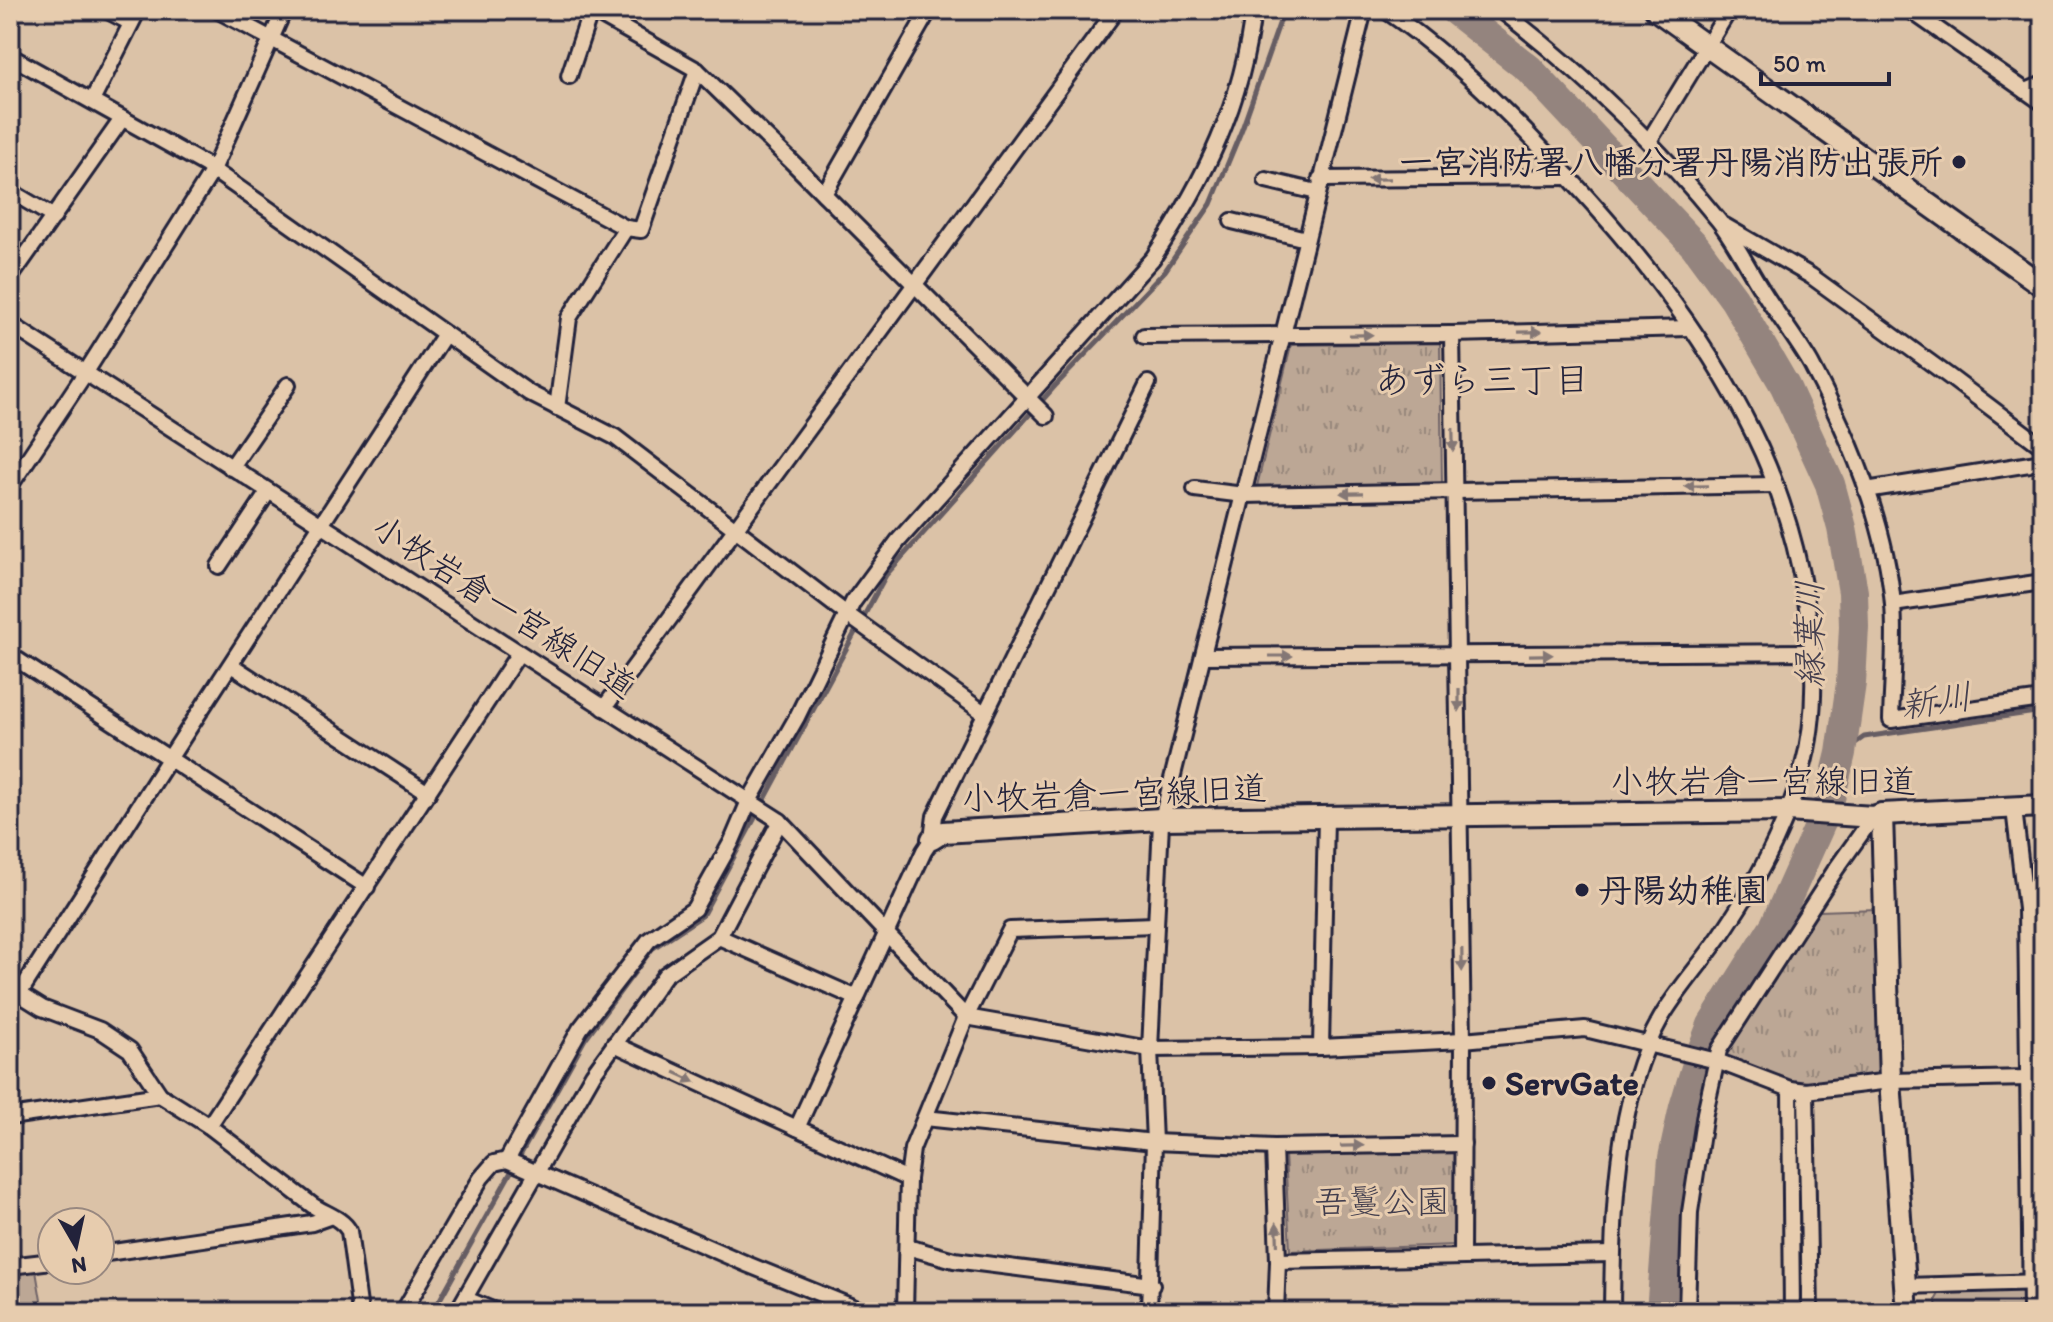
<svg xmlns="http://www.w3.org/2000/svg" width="2053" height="1322" font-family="Itim,'Klee One',sans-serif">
  <defs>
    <pattern id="park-tufts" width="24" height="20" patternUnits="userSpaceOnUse" patternTransform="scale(2)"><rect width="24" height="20" fill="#bca795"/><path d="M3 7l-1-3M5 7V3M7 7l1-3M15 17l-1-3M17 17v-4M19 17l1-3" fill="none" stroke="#98887b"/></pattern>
  </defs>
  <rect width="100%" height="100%" fill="#dbc2a7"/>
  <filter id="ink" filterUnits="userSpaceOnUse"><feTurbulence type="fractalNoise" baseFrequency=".0125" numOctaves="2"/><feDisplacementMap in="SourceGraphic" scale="16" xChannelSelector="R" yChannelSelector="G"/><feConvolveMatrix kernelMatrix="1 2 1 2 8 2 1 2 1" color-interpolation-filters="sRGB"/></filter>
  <g filter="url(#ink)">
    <g fill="url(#park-tufts)" stroke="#6f6468" stroke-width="2">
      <path d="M1440 343 1442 483 1257 486 1291 345Z"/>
      <path d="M1877 909 1891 1077 1796 1083 1724 1055 1819 911Z"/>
      <path d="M1455 1153V1245L1290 1251 1285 1154Z"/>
      <path d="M36 1271 43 1312H10V1275Z"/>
      <path d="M2022 1287 2026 1294V1312H1937L1936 1299 1940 1292Z"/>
    </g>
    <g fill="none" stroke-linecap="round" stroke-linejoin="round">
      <g stroke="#665d63" stroke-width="5">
        <path d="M1841 753 1864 737 2043 711"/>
        <path d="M433 1312 585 1039 652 949 702 916 886 575 1055 386 1165 271 1211 204 1242 129 1284 10"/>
      </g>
      <path stroke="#94847e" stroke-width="30" d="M1454 10 1529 69 1695 246 1734 299 1785 386 1830 484 1842 528 1853 592 1854 627 1851 683 1841 753 1828 807 1775 925 1712 1025 1698 1061 1684 1107 1673 1158 1661 1312"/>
      <g stroke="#22223b" stroke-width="20">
        <g id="street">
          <path d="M106 10 131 23"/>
          <path d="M217 10 626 228 641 230 697 70"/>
          <path d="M591 10 697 70 793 163 1046 416"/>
          <path d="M1385 10C1443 49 1495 99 1543 150 1624 234 1701 327 1753 433 1799 526 1831 669 1802 770 1786 827 1756 883 1723 932 1704 961 1679 987 1661 1018 1614 1100 1613 1219 1612 1312"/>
          <path d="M1501 10C1581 72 1656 143 1719 221 1736 243 1749 270 1764 293 1779 317 1797 340 1811 364 1850 437 1886 522 1893 605 1896 643 1892 682 1891 720L2043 699"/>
          <path d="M1910 10 2043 103"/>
          <path d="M10 56 206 165 529 393 615 437 848 615 984 713"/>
          <path d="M569 76 591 10"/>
          <path d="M2026 91 2043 84"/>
          <path d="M92 101 138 10"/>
          <path d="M1649 141 1729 10"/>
          <path d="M1320 179 1569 177"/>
          <path d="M1266 180 1317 192"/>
          <path d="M10 191 54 217"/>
          <path d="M824 194 929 10"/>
          <path d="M1232 221 1306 239"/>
          <path d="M1725 226 1811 276 1950 377 2043 447"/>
          <path d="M10 278 122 119"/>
          <path d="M10 324 780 821 966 1017 1150 1049 1321 1047 1463 1040 1585 1029 1717 1061 1790 1089 1806 1091 1890 1081 2028 1078"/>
          <path d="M1452 334 1463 1040 1462 1257"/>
          <path d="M1144 336 1452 334 1690 328"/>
          <path d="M557 408 569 318 626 228"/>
          <path d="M231 468 288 385"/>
          <path d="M10 486 86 372 213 170 284 10"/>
          <path d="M1195 489 1244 495 1774 485"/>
          <path d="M1866 490 2043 462"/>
          <path d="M219 566 268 492"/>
          <path d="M1893 604 2043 582"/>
          <path d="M10 655 367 887"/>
          <path d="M1203 656 1812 652"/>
          <path d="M231 665 428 793"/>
          <path d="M604 708 1116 10"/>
          <path d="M2014 809 2026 909 2031 1312"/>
          <path d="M2026 909 2043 907"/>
          <path d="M719 937 857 998"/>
          <path d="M10 988 42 1008 100 1030 130 1050 160 1095 209 1126 312 1205C325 1214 342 1218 349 1231L360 1312"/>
          <path d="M19 994 169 759 445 334"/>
          <path d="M614 1044 908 1179"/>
          <path d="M1321 1047 1326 818"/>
          <path d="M1790 1089 1792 1312"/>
          <path d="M1806 1091 1810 1312"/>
          <path d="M10 1117 160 1095"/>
          <path d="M925 1118 1154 1142 1274 1147 1463 1144"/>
          <path d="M209 1126 519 653"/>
          <path d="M797 1128 924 851 932 839 935 816 1148 383"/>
          <path d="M1274 1147 1278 1261 1276 1312"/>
          <path d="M507 1160 580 1029 649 940 694 909 732 841 749 801 797 717 853 602 898 541 1153 258C1204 181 1243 103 1253 10"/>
          <path d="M907 1247 954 1260 1152 1285"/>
          <path d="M100 1254 312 1223 329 1217"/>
          <path d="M1278 1261 1612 1254"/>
          <path d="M10 1266 52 1261"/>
          <path d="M1905 1286 2043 1282"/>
          <path d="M466 1299 497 1312"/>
          <path d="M403 1312 481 1178 494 1163 507 1160 749 1265 865 1312"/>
          <path d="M457 1312 593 1074 665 975 719 937 780 821"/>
          <path d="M905 1312 908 1179 912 1149 966 1017 1010 930 1155 925"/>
          <path d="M1149 1312 1154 1142 1150 1049 1161 823 1364 10"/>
          <path d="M1687 1312 1690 1212 1705 1113 1719 1050 1836 869 1873 817"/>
        </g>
      </g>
      <g stroke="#22223b" stroke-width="26">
        <g id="secondary">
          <path d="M1656 10 2043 286"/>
          <path d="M1882 814 1890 1081 1907 1312"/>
          <path d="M932 839 943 832 1161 819 1788 811 1873 817 1882 814 2043 806"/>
        </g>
      </g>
      <use href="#street" stroke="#e7ccae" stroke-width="14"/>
      <use href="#secondary" stroke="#e7ccae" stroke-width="20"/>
    </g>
    <defs><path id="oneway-solid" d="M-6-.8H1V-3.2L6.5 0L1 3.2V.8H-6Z" transform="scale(2)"/></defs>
    <g fill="#847774">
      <use href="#oneway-solid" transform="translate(1379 179) rotate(179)"/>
      <use href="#oneway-solid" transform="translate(1530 332) rotate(-1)"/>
      <use href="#oneway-solid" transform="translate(1361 335) rotate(-1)"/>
      <use href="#oneway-solid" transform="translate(1453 440) rotate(89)"/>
      <use href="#oneway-solid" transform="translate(1696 486) rotate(179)"/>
      <use href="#oneway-solid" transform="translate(1352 493) rotate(179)"/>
      <use href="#oneway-solid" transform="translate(1541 655) rotate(-1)"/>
      <use href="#oneway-solid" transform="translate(1281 656)"/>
      <use href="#oneway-solid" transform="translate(1459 700) rotate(90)"/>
      <use href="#oneway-solid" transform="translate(1462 960) rotate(89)"/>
      <use href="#oneway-solid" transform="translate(685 1077) rotate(25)"/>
      <use href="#oneway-solid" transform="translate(1352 1146) rotate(-1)"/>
      <use href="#oneway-solid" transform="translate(1277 1234) rotate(-92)"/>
    </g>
  </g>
  <g fill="#22223b" stroke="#e7ccae" stroke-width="3">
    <circle cx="1959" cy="162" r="8"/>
    <circle cx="1582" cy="890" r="8"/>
    <circle cx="1489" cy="1083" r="8"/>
  </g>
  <g text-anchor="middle" stroke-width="6" stroke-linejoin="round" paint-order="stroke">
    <g font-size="34" font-weight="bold" fill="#22223b" stroke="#e7ccae" text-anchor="start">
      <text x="1943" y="174" text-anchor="end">一宮消防署八幡分署丹陽消防出張所</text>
      <text x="1598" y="902">丹陽幼稚園</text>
      <text x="1505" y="1095">ServGate</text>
    </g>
    <g font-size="34" fill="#22223b" stroke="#e7ccae">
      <text transform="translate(504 606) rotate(33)" y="12">小牧岩倉一宮線旧道</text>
      <text x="1763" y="793">小牧岩倉一宮線旧道</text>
      <text transform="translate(1114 793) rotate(-2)" y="12">小牧岩倉一宮線旧道</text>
    </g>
    <g font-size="34" fill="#413d4d" stroke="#e7ccae">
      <text x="1382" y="1213">吾鬘公園</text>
    </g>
    <g font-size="36" fill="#22223b" stroke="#e7ccae">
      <text x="1482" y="392">あずら三丁目</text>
    </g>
    <g font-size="36" font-style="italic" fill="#443f4f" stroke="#e7ccae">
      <text transform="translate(1809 634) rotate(-90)" y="13">縁葉川</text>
      <text transform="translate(1936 700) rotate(-8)" y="13">新川</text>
    </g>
  </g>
  <rect width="2053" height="1322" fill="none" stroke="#e7ccae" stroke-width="40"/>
  <rect x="20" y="20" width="2013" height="1282" fill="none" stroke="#22223b" stroke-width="3" filter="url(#ink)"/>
  <g transform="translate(76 1246) rotate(171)"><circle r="38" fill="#e7ccae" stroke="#988880" stroke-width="2"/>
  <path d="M0-6L14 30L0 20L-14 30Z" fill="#22223b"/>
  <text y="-12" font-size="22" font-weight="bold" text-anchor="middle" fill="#22223b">N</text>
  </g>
  <path d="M1761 72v12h128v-12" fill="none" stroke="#22223b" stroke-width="4"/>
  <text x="1773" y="72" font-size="24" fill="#22223b" stroke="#e7ccae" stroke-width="6" paint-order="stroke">50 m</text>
</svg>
